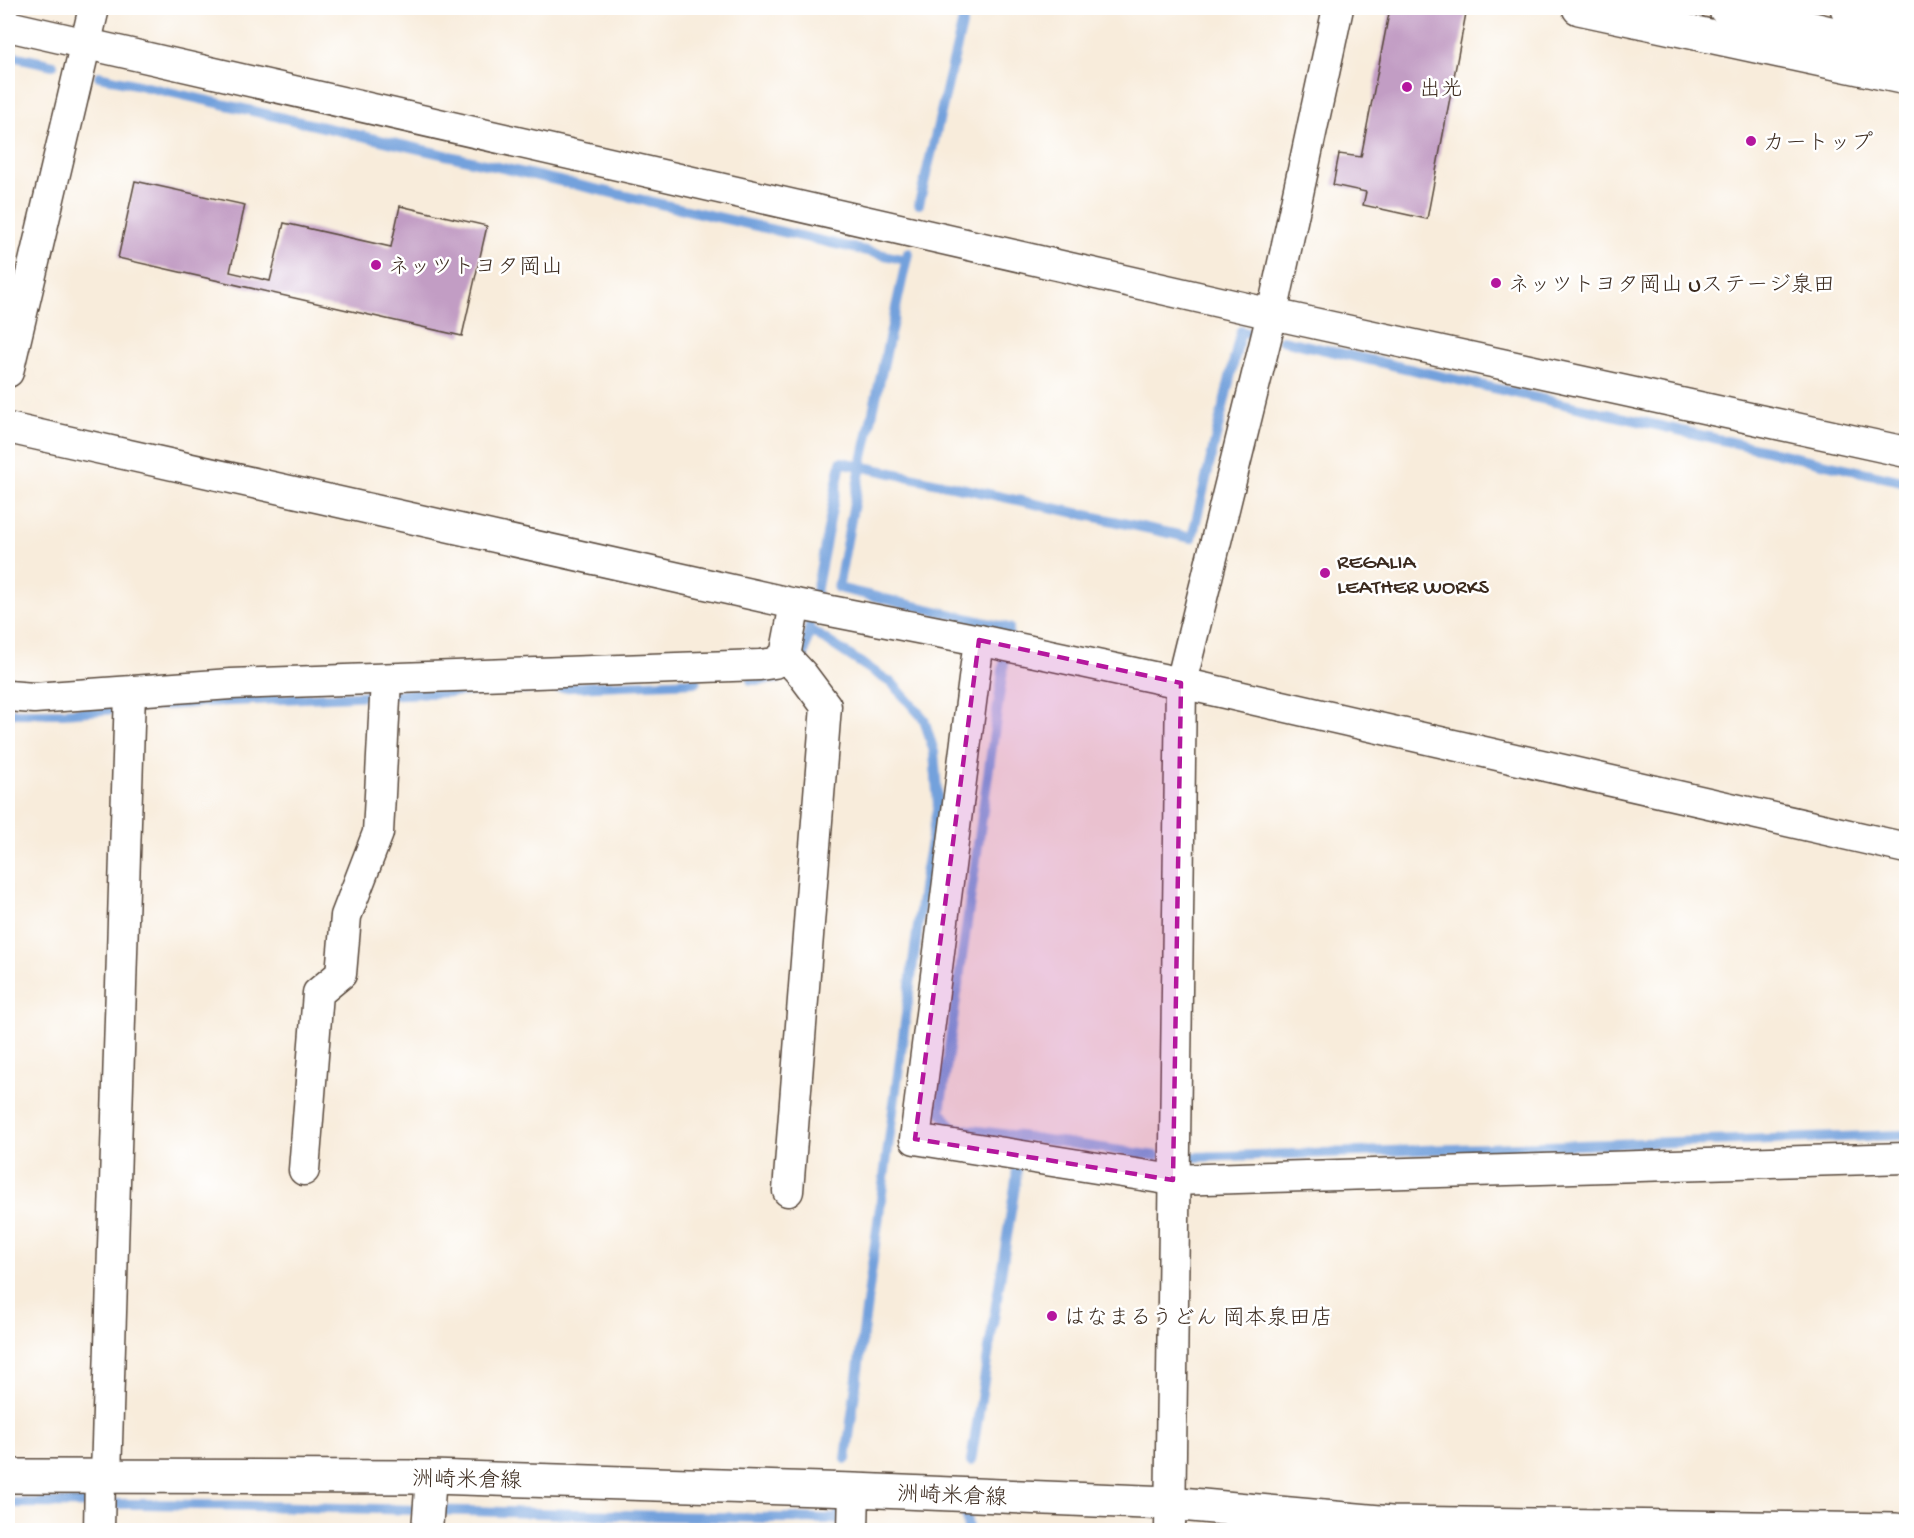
<svg xmlns="http://www.w3.org/2000/svg" width="1914" height="1538" font-family="'Gochi Hand','Klee One',sans-serif">
  <rect width="100%" height="100%" fill="#fff"/>
  <filter id="ink" filterUnits="userSpaceOnUse"><feTurbulence type="fractalNoise" baseFrequency=".0167" numOctaves="2"/><feDisplacementMap in="SourceGraphic" scale="12" xChannelSelector="R" yChannelSelector="G"/><feConvolveMatrix kernelMatrix="1 2 1 2 8 2 1 2 1" color-interpolation-filters="sRGB"/></filter>
  <filter id="wash" filterUnits="userSpaceOnUse"><feTurbulence type="fractalNoise" baseFrequency=".008" numOctaves="4" result="noise"/><feDisplacementMap in="SourceGraphic" scale="24" xChannelSelector="R" yChannelSelector="G"/><feGaussianBlur stdDeviation="1.35" result="paint"/><feColorMatrix in="noise" values="0 0 0 0 0 0 0 0 0 0 0 0 0 0 0 0 0 1.4 0 .05"/><feComposite in="paint" operator="in"/></filter>
  <g filter="url(#wash)">
    <rect width="100%" height="100%" fill="#f8ecdb"/>
    <g fill="none" stroke-linecap="round" stroke-linejoin="round">
      <g stroke="#73a1dc" stroke-width="10">
        <path d="M8 55 53 65"/>
        <path d="M99 76 906 260"/>
        <path d="M919 204 966 8"/>
        <path d="M908 253 861 466 838 588 1009 628 940 1111 953 1128 1019 1136 1016 1180 971 1461"/>
        <path d="M1282 340 1906 482"/>
        <path d="M809 629 893 684 924 719 934 752 938 805 925 874 846 1459"/>
        <path d="M751 680 777 679 802 665 841 462 1192 538 1241 331 1248 333"/>
        <path d="M8 713H63L205 702 696 682"/>
        <path d="M1019 1136 1156 1156"/>
        <path d="M1193 1157 1906 1135"/>
        <path d="M8 1503C284 1503 561 1516 838 1519L839 1513"/>
        <path d="M966 1512 968 1530"/>
      </g>
    </g>
    <g id="blocks">
      <g fill="#c29dc4">
        <path d="M1390 8H1467L1427 219 1363 205 1366 192 1333 185 1339 154 1361 157Z"/>
        <path d="M135 181 245 205 230 272 270 281 284 223 391 247 400 206 487 226 462 336 118 258Z"/>
      </g>
    </g>
  </g>
  <g filter="url(#ink)">
    <use href="#blocks" fill-opacity="0" stroke="#57473a" stroke-width="1.5"/>
    <g fill="none" stroke-linecap="round" stroke-linejoin="round">
      <g stroke="#57473a" stroke-width="33">
        <g id="minor">
          <path d="M8 26 1272 314 1906 452"/>
          <path d="M8 372 94 8"/>
          <path d="M8 428 795 604 979 640 1181 683 1906 848"/>
          <path d="M979 640 915 1139 1173 1180 1906 1158"/>
          <path d="M785 656 802 674 826 706 788 1191"/>
          <path d="M8 696 34 698 231 684 760 665 774 663 785 656 795 604"/>
          <path d="M304 1170 318 993 341 974 346 916 378 833 386 680"/>
          <path d="M106 1476 130 692"/>
          <path d="M99 1530 100 1476"/>
          <path d="M427 1530 431 1477"/>
          <path d="M853 1530 854 1490"/>
          <path d="M1170 1530 1181 683 1272 314 1338 8"/>
        </g>
      </g>
      <g stroke="#57473a" stroke-width="36">
        <path id="secondary" d="M8 1476 431 1477 854 1490 1169 1503 1391 1523 1896 1530"/>
      </g>
      <g stroke="#57473a" stroke-width="36">
        <g id="trunk">
          <path d="M1579 8 1906 78"/>
          <path d="M1725 8 1906 51"/>
          <path d="M1847 8 1906 22"/>
        </g>
      </g>
      <use href="#minor" stroke="#fff" stroke-width="30"/>
      <use href="#secondary" stroke="#fff" stroke-width="33"/>
      <use href="#trunk" stroke="#fff" stroke-width="33"/>
    </g>
  </g>
  <path fill="#b5179e" fill-opacity="0.2" stroke="#b5179e" stroke-width="4.5" stroke-dasharray="12 8" stroke-linejoin="round" d="M979 640 1181 683 1173 1180 915 1139Z"/>
  <g fill="#b5179e" stroke="#fff" stroke-width="2">
    <circle cx="1407" cy="87" r="6"/>
    <circle cx="1751" cy="141" r="6"/>
    <circle cx="376" cy="265" r="6"/>
    <circle cx="1496" cy="283" r="6"/>
    <circle cx="1325" cy="573" r="6"/>
    <circle cx="1052" cy="1316" r="6"/>
  </g>
  <g text-anchor="middle" stroke-width="5" stroke-linejoin="round" paint-order="stroke">
    <g font-size="22" fill="#3b2a1e" stroke="#fff" text-anchor="start">
      <text x="1419" y="95">出光</text>
      <text x="1763" y="149">カートップ</text>
      <text x="388" y="273">ネッツトヨタ岡山</text>
      <text x="1508" y="291">ネッツトヨタ岡山 Uステージ泉田</text>
      <text x="1337" y="568">REGALIA<tspan x="1337" dy="25">LEATHER WORKS</tspan></text>
      <text x="1064" y="1324">はなまるうどん 岡本泉田店</text>
    </g>
    <g font-size="22" fill="#3b2a1e" stroke="#fff">
      <text transform="translate(467 1478) rotate(1)" y="8">洲崎米倉線</text>
      <text transform="translate(952 1494) rotate(2)" y="8">洲崎米倉線</text>
    </g>
  </g>
  <rect width="1914" height="1538" fill="none" stroke="#fff" stroke-width="30"/>
</svg>
